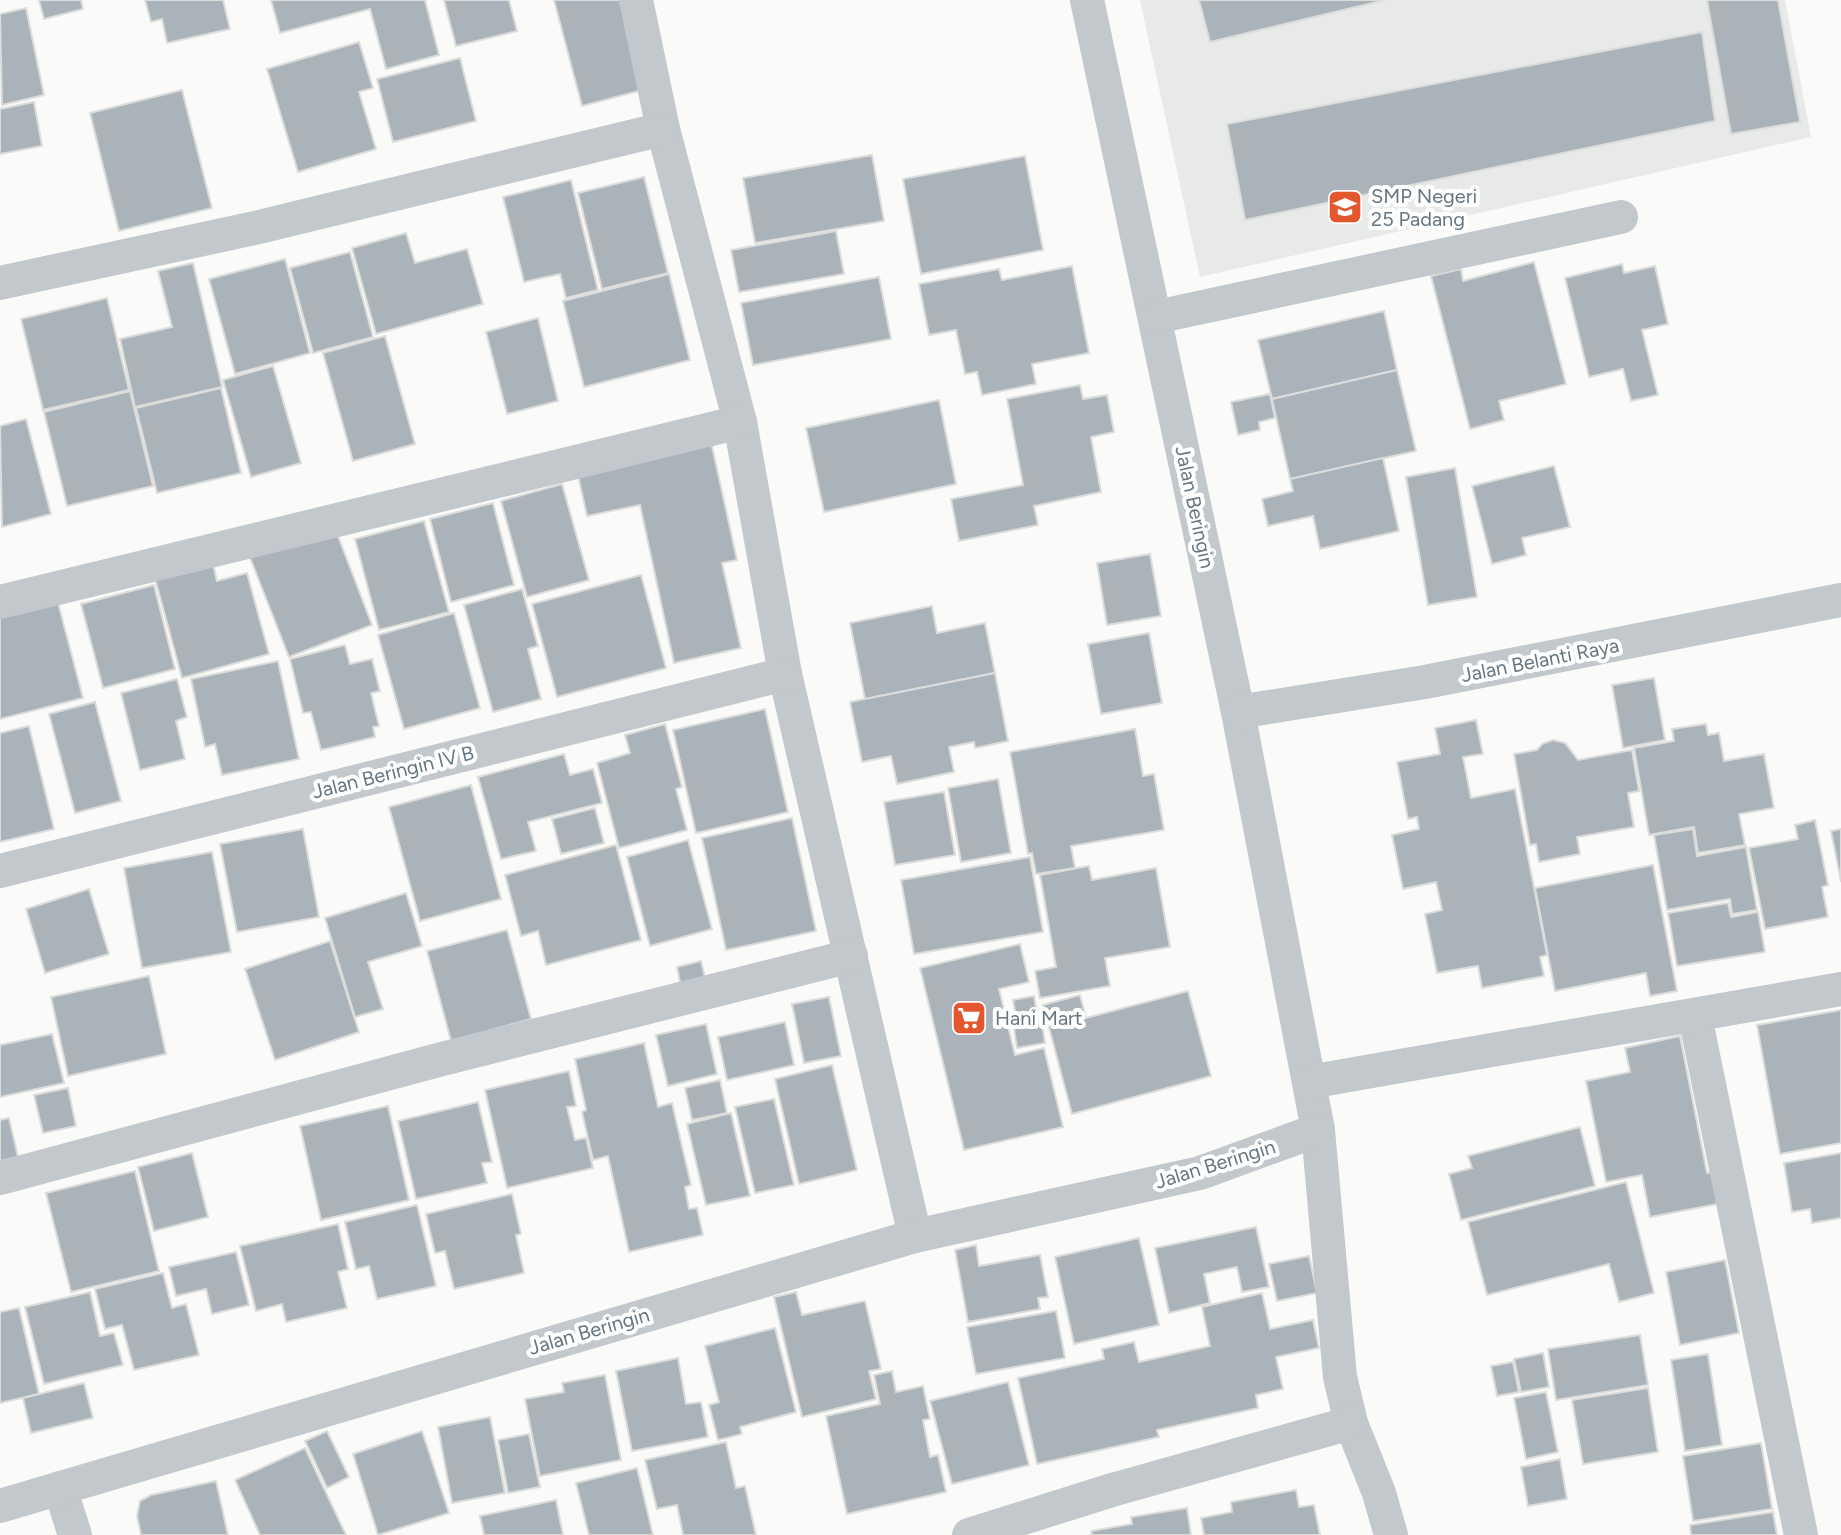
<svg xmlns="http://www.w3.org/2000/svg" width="1841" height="1535" font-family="Figtree,sans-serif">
  <rect width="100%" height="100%" fill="#fafaf8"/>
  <path fill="#e8e9e9" d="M1140 0H1785L1811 137 1200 277Z"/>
  <g fill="#aab3b9" stroke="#dcdcda" stroke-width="2">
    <path d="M39 0H81L83 9 44 19Z"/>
    <path d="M145 0H223L230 29 167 43 162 19 151 22Z"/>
    <path d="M271 0H425L439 55 386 69 370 9 280 33Z"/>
    <path d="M444 0H509L517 31 456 46Z"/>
    <path d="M554 0H623L646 89 582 106Z"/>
    <path d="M1199 0H1385L1210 42Z"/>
    <path d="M1707 0H1778L1800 122 1731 134Z"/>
    <path d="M26 8 44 95 2 105 0 14Z"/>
    <path d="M1702 32 1715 121 1245 220 1227 124Z"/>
    <path d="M359 42 373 88 359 92 376 149 298 172 267 69Z"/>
    <path d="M460 58 476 121 393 142 377 79Z"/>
    <path d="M182 90 212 208 119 231 90 113Z"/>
    <path d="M34 102 42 146 0 154V109Z"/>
    <path d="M872 155 884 221 755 243 743 178Z"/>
    <path d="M1025 156 1043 250 921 274 903 179Z"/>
    <path d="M644 177 668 273 602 289 578 193Z"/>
    <path d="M571 180 598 290 566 298 560 274 524 282 503 197Z"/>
    <path d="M836 231 844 274 739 292 731 250Z"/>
    <path d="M406 233 415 263 467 249 483 304 376 334 352 248Z"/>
    <path d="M350 252 373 337 313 353 290 268Z"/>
    <path d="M285 259 310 353 235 374 209 279Z"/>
    <path d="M1534 262 1566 384 1499 401 1504 420 1470 429 1431 276 1461 269 1463 281Z"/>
    <path d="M193 263 222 387 135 407 120 339 172 327 158 271Z"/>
    <path d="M1622 264 1624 273 1655 266 1668 324 1642 330 1658 395 1631 401 1623 369 1589 377 1565 278Z"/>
    <path d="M1072 266 1089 353 1032 364 1036 384 982 395 977 372 965 374 956 330 929 335 919 284 999 269 1002 280Z"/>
    <path d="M669 274 690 360 584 387 563 301Z"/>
    <path d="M879 277 891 339 753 365 741 303Z"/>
    <path d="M107 298 129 390 43 410 21 319Z"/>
    <path d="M1384 311 1397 370 1272 399 1258 340Z"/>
    <path d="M538 318 558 401 507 414 486 332Z"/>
    <path d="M385 336 415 444 353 461 323 353Z"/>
    <path d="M273 366 301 463 251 477 223 380Z"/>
    <path d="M1397 370 1416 451 1290 479 1272 399Z"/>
    <path d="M1080 385 1083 399 1107 395 1114 432 1091 437 1101 492 1034 506 1038 525 959 541 951 499 1023 485 1007 399Z"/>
    <path d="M221 388 241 473 157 493 136 408Z"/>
    <path d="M130 391 153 486 67 506 44 412Z"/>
    <path d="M1270 394 1275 418 1259 422 1260 430 1238 435 1231 402Z"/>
    <path d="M939 400 956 484 824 512 806 428Z"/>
    <path d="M26 419 51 514 2 527 0 426Z"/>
    <path d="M710 437 737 560 722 563 741 648 674 663 640 505 587 516 576 466Z"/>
    <path d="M1383 458 1399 531 1320 549 1313 516 1268 526 1262 499 1293 491 1290 479Z"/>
    <path d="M1554 466 1570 527 1522 538 1526 555 1492 564 1472 486Z"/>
    <path d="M1455 468 1477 597 1428 605 1406 477Z"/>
    <path d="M562 484 589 580 527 597 501 501Z"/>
    <path d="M493 503 514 585 451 602 430 519Z"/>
    <path d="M424 521 449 612 379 630 355 539Z"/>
    <path d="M333 523 372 625 289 657 249 555Z"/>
    <path d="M1150 554 1161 616 1107 625 1097 563Z"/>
    <path d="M211 556 217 581 247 573 269 654 182 678 153 571Z"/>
    <path d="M641 575 666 668 557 697 532 604Z"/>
    <path d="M154 585 175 669 103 688 81 604Z"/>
    <path d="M522 589 538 646 528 649 541 699 493 712 464 605Z"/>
    <path d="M56 595 83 698 0 719V609Z"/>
    <path d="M932 606 937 633 985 623 995 673 865 699 850 623Z"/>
    <path d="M454 613 480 708 404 729 378 635Z"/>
    <path d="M1149 633 1162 703 1101 714 1088 644Z"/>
    <path d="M345 645 350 664 372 659 380 691 371 693 379 726 373 727 375 737 321 750 311 712 303 713 290 659Z"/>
    <path d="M278 661 299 759 222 775 215 744 205 747 191 679Z"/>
    <path d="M995 673 1008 741 975 748 974 742 949 747 954 772 897 784 891 756 862 762 850 702Z"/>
    <path d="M1654 678 1665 740 1623 748 1612 685Z"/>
    <path d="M177 679 187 717 176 721 185 759 140 770 121 693Z"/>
    <path d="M95 702 121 801 75 813 49 714Z"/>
    <path d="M765 709 788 812 696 833 673 730Z"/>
    <path d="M1476 720 1483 754 1463 757 1471 798 1515 789 1547 955 1540 957 1544 976 1482 988 1478 966 1437 973 1425 914 1442 910 1436 882 1403 889 1392 835 1419 829 1417 817 1408 819 1397 762 1440 754 1435 728Z"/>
    <path d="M665 724 682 787 676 789 687 830 619 848 597 763 630 753 625 735Z"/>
    <path d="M1706 724 1708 735 1719 733 1724 761 1764 754 1774 808 1739 814 1745 845 1698 853 1694 827 1649 835 1634 748 1674 741 1672 729Z"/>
    <path d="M29 726 54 829 0 842V733Z"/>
    <path d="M1135 729 1143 776 1154 774 1164 830 1071 846 1075 868 1036 874 1032 853 1028 854 1010 752Z"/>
    <path d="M1553 740 1565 743 1578 760 1632 750 1639 791 1628 793 1634 827 1577 837 1580 854 1539 862 1536 844 1530 845 1514 754 1537 750 1542 744Z"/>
    <path d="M564 754 570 775 593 769 602 803 528 822 536 851 501 859 478 777Z"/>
    <path d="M998 779 1011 853 961 862 948 788Z"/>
    <path d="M471 785 501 899 420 921 389 807Z"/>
    <path d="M944 792 955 855 895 865 884 802Z"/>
    <path d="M595 808 604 843 561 854 552 819Z"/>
    <path d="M792 818 816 931 726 950 702 838Z"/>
    <path d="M1815 820 1828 885 1822 887 1828 917 1765 929 1749 848 1798 839 1795 825Z"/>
    <path d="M303 829 319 917 237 932 220 844Z"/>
    <path d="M1693 829 1697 856 1746 847 1757 910 1732 914 1730 899 1667 910 1654 835Z"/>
    <path d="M1841 829V882L1831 831Z"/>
    <path d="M688 840 712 929 650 946 627 857Z"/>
    <path d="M616 845 641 940 546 965 538 931 521 936 505 875Z"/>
    <path d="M212 852 231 952 142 968 124 868Z"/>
    <path d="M1030 857 1043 932 914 954 901 880Z"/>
    <path d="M1653 865 1677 991 1650 996 1646 973 1555 991 1535 888Z"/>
    <path d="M1089 866 1092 880 1156 868 1170 947 1105 958 1110 986 1040 998 1035 971 1056 967 1040 875Z"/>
    <path d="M89 889 109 954 45 973 26 909Z"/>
    <path d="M406 893 422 946 368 962 383 1009 355 1017 325 918Z"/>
    <path d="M1728 903 1731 917 1758 912 1765 952 1677 966 1668 913Z"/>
    <path d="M507 930 531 1019 451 1041 427 951Z"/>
    <path d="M330 941 359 1032 275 1060 245 969Z"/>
    <path d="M1020 944 1029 982 999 989 1015 1055 1044 1048 1063 1127 964 1150 920 968Z"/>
    <path d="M701 961 707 986 682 992 677 967Z"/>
    <path d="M149 976 166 1054 68 1076 51 997Z"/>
    <path d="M1188 991 1211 1076 1072 1114 1043 1005 1080 995 1086 1018Z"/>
    <path d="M1034 996 1037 1013 1016 1016 1013 1000Z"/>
    <path d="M829 997 841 1056 804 1063 792 1004Z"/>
    <path d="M1841 1010V1143L1780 1154 1757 1025Z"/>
    <path d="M1041 1017 1045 1043 1017 1048 1013 1022Z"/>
    <path d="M785 1022 794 1065 727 1080 718 1037Z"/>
    <path d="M706 1024 717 1074 668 1086 656 1035Z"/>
    <path d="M52 1034 64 1083 0 1097V1045Z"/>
    <path d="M1680 1036 1707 1173 1721 1170 1728 1202 1650 1217 1642 1175 1606 1182 1586 1081 1630 1072 1625 1048Z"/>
    <path d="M644 1043 658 1107 672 1103 691 1185 685 1187 689 1209 697 1208 703 1235 629 1252 608 1156 593 1160 582 1112 586 1110 575 1059Z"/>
    <path d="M832 1065 857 1170 799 1184 775 1079Z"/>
    <path d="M569 1071 576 1106 567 1107 575 1140 586 1138 593 1168 507 1188 485 1090Z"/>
    <path d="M720 1080 727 1113 692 1120 685 1088Z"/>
    <path d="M68 1088 76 1126 43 1133 34 1095Z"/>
    <path d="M774 1099 794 1185 755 1193 735 1107Z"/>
    <path d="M478 1102 492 1162 482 1163 487 1183 416 1199 398 1121Z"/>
    <path d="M388 1106 409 1200 321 1220 300 1126Z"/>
    <path d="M731 1113 750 1196 706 1205 687 1124Z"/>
    <path d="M9 1118 18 1157 0 1161V1120Z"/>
    <path d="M1580 1127 1595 1186 1461 1220 1449 1174 1472 1168 1468 1156Z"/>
    <path d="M192 1153 208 1217 154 1231 138 1167Z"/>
    <path d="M1841 1153V1218L1812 1223 1810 1209 1792 1212 1784 1163Z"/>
    <path d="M135 1171 159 1271 71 1292 46 1193Z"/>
    <path d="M1626 1182 1654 1293 1619 1302 1609 1264 1487 1295 1468 1222Z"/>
    <path d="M512 1194 521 1234 516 1235 524 1273 454 1289 445 1251 435 1253 426 1214Z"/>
    <path d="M417 1205 436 1286 377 1299 369 1266 356 1269 345 1222Z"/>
    <path d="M338 1224 348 1269 338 1272 347 1308 286 1322 282 1304 256 1311 240 1246Z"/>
    <path d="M1256 1227 1269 1287 1242 1292 1237 1267 1204 1274 1210 1303 1169 1313 1155 1248Z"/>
    <path d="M1139 1238 1159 1325 1074 1344 1055 1257Z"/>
    <path d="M976 1245 979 1266 1040 1255 1048 1297 1038 1298 1040 1309 968 1322 955 1250Z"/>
    <path d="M236 1252 249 1305 212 1314 206 1289 176 1296 169 1267Z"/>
    <path d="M1309 1256 1317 1293 1277 1301 1269 1264Z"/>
    <path d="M1725 1260 1739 1333 1680 1345 1666 1272Z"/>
    <path d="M163 1273 172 1308 186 1304 199 1355 134 1370 122 1325 105 1329 95 1289Z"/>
    <path d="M90 1292 100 1336 114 1333 123 1365 44 1384 25 1307Z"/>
    <path d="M796 1292 802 1315 865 1301 881 1369 869 1371 876 1399 802 1417 774 1297Z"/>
    <path d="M1262 1293 1270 1329 1313 1320 1319 1348 1276 1357 1283 1389 1256 1395 1258 1408 1157 1430 1159 1437 1037 1464 1018 1378 1104 1359 1102 1349 1134 1342 1139 1362 1210 1346 1202 1307Z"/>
    <path d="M19 1308 39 1394 0 1403V1312Z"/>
    <path d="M1056 1311 1065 1358 976 1374 967 1327Z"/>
    <path d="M775 1328 796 1412 740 1427 742 1434 718 1440 709 1405 719 1402 705 1346Z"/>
    <path d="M1640 1335 1648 1385 1556 1400 1548 1349Z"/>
    <path d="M1543 1353 1549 1387 1521 1392 1514 1359Z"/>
    <path d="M1708 1354 1722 1445 1685 1451 1671 1360Z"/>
    <path d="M678 1358 686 1404 701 1402 708 1437 632 1451 616 1371Z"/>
    <path d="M1513 1362 1519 1392 1497 1396 1491 1366Z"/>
    <path d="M892 1371 896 1392 923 1386 930 1419 923 1420 930 1457 938 1455 946 1492 847 1514 826 1416 880 1404 874 1375Z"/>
    <path d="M605 1375 621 1460 540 1476 525 1399 564 1392 562 1383Z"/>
    <path d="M1008 1382 1029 1465 952 1484 930 1401Z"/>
    <path d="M84 1383 93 1418 31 1433 23 1398Z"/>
    <path d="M1648 1388 1658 1452 1583 1464 1572 1400Z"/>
    <path d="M1546 1392 1558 1452 1526 1459 1514 1398Z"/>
    <path d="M490 1417 505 1493 452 1503 438 1427Z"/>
    <path d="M327 1431 349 1477 327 1488 305 1441Z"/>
    <path d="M422 1431 449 1513 378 1535 353 1454Z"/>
    <path d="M529 1434 540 1487 508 1493 498 1440Z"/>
    <path d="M726 1442 736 1488 745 1486 756 1535H683L677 1505 657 1509 645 1460Z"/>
    <path d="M1761 1443 1772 1509 1693 1521 1683 1456Z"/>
    <path d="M305 1448 346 1535H260L235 1480Z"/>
    <path d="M1560 1459 1567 1499 1528 1506 1521 1467Z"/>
    <path d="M637 1468 653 1535H589L576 1483Z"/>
    <path d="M216 1481 228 1535H141L137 1516 140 1501 151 1495Z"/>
    <path d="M1296 1490 1299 1507 1314 1505 1320 1535H1204L1201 1518 1232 1512 1231 1502Z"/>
    <path d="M556 1500 563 1535H484L480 1516Z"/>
    <path d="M1187 1508 1191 1535H1092L1091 1531 1132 1524 1131 1517Z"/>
    <path d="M1773 1512 1777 1535H1691L1690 1525Z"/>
  </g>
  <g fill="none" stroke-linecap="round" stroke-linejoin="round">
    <g stroke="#c3c8cc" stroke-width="34">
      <path d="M636 0 663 129 740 422 785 674 915 1236"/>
      <path d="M1087 0 1238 712 1318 1130 1340 1377 1351 1423 1379 1493 1391 1535"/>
      <path d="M0 283 259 227 663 129"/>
      <path d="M1156 317 1621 217"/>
      <path d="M0 602 740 422"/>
      <path d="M1238 712 1425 682 1841 600"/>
      <path d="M0 871 785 674"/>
      <path d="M1695 1016 1801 1535"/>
      <path d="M1309 1082 1841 989"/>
      <path d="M0 1178 442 1059 851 956"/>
      <path d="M60 1488 75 1535"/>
      <path d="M0 1506 915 1236 1200 1173 1318 1130"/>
      <path d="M969 1535 1112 1490 1351 1423"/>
    </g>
  </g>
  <defs>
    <g id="school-square" transform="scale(1.8)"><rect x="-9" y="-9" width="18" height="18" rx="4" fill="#e4572e" stroke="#fff"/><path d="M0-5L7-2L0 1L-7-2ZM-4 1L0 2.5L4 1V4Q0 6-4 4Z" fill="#fff"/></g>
    <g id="supermarket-square" transform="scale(1.8)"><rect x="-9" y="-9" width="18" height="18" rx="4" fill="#e4572e" stroke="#fff"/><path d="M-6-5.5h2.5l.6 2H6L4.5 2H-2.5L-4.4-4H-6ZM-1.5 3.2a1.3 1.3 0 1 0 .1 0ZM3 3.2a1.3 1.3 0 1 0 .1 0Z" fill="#fff"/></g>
  </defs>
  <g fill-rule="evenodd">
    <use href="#school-square" x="1345" y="207"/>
    <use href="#supermarket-square" x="969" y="1018"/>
  </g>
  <g text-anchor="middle" stroke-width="8" stroke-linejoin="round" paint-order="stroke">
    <g font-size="20" fill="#657683" stroke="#fff" text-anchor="start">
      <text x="1371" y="203">SMP Negeri<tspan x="1371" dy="23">25 Padang</tspan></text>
      <text x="995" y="1025">Hani Mart</text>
    </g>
    <g font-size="20" fill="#657683" stroke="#fff">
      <text transform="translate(1195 507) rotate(78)" y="7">Jalan Beringin</text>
      <text transform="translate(1540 660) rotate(-11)" y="7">Jalan Belanti Raya</text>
      <text transform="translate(393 772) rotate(-14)" y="7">Jalan Beringin IV B</text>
      <text transform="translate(1215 1164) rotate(-17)" y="7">Jalan Beringin</text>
      <text transform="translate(589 1331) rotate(-16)" y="7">Jalan Beringin</text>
    </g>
  </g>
</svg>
